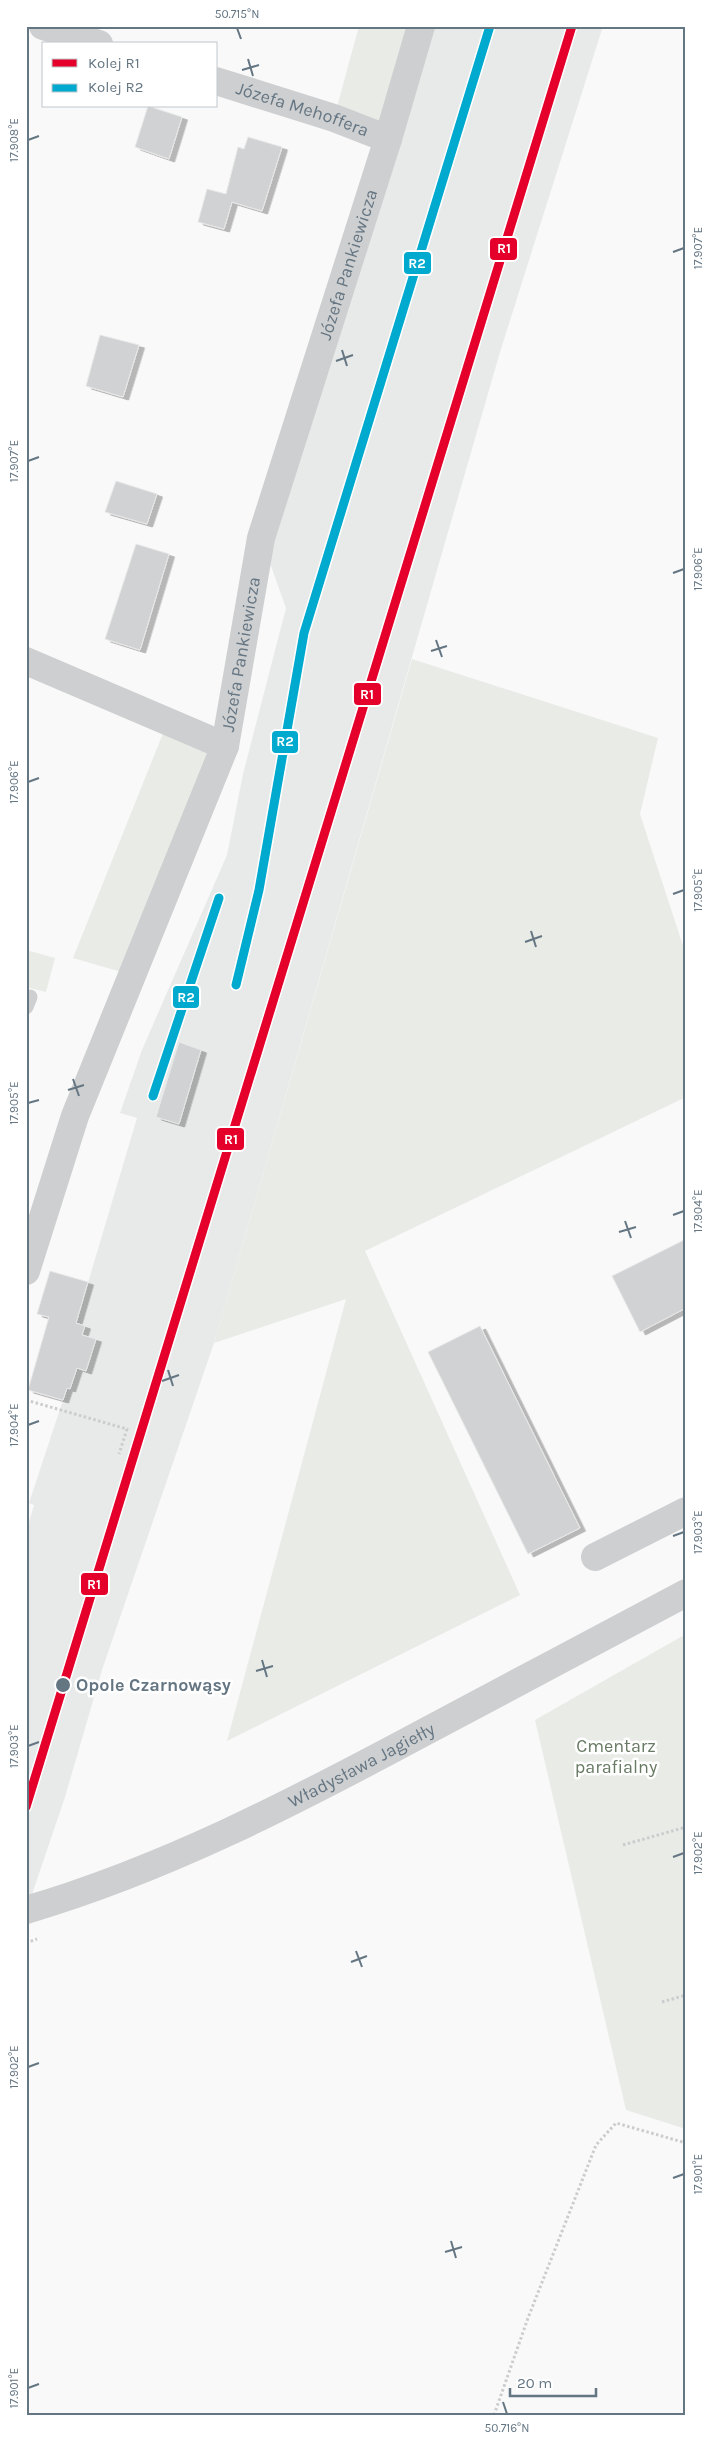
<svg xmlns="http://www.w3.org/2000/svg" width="712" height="2441" font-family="Karla,sans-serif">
  <defs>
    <filter id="shadow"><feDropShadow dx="5.5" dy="3" stdDeviation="0" flood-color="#0004"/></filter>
  </defs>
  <rect width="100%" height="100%" fill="#f9f9f9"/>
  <path fill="#e8e9e9" d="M421 26H603L500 352 214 1343 102 1670 65 1797 26 1912V1533L34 1505 29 1503 67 1388 70 1389 77 1368 86 1371 96 1339 82 1335 76 1323 137 1118 120 1113 142 1050 227 855 243 774 286 608 261 538Z"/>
  <g fill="#e8ebe6">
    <path d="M359 26H421L388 139 334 118Z"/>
    <path d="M412 659 658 738 640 814 686 955V1097L365 1251 520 1595 227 1741 346 1299 214 1343Z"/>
    <path d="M168 721 225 746 132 975 73 958Z"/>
    <path d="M26 950 55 958 46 992 26 987Z"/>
    <path d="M686 1634V2129L626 2110 535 1720Z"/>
  </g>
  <g fill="#d0d2d3" stroke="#e8e8e8" filter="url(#shadow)">
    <path d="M148 106 182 117 169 159 135 147Z"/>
    <path d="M248 137 282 147 262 211 232 202 224 229 198 222 207 189 226 194 238 147 244 149Z"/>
    <path d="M100 335 139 345 123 397 86 386Z"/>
    <path d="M116 481 157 494 147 524 105 512Z"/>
    <path d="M136 544 169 554 140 650 105 639Z"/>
    <path d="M179 1042 201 1050 179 1124 156 1117Z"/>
    <path d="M686 1239V1308L640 1332 612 1276Z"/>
    <path d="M50 1271 88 1282 76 1323 85 1326 82 1335 96 1339 86 1371 77 1368 70 1389 67 1388 63 1400 28 1390 49 1317 37 1314Z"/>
    <path d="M480 1326 580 1528 528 1554 428 1352Z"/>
  </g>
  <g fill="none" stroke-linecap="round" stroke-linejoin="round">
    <g stroke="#cbcccd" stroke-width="3" stroke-dasharray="2.5 2.5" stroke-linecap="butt">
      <path d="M26 1400 127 1429 119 1454"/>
      <path d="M623 1845 686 1827"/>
      <path d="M26 1943 37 1939"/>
      <path d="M662 2002 686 1995"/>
      <path d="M494 2415 528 2318 596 2145 616 2123 686 2143"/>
    </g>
    <path stroke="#cecfd0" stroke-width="15" d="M26 1007 30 997"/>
    <g stroke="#cecfd0" stroke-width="28">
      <path d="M43 26 99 44"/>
      <path id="s1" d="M216 81 334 118 388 139"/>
      <path d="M26 661 225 746"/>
      <path id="s2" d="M26 1271 75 1116 225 746 261 538 388 139 421 26"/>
      <path d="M595 1557 686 1511"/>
    </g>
    <path stroke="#cecfd0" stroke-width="28" id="s3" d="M26 1910C165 1869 292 1803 419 1735 508 1688 597 1640 686 1593"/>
    <g stroke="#fff" stroke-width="12">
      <path id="rail-1" d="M26 1807 572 26"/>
    </g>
    <g stroke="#fff" stroke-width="12">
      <g id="rail-2">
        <path d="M236 985 259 890 304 633 490 26"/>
        <path d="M153 1096 219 898"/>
      </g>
    </g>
    <use href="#rail-1" stroke="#e4002b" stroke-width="9"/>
    <use href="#rail-2" stroke="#00a9ce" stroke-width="9"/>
  </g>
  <path fill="none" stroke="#657683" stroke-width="2" d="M237 28 241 39M248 59 253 76M242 70 259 65M28 140 39 136M673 252 684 248M342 350 347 366M336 361 353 355M28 461 39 457M673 573 684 569M436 640 442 657M431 651 447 646M28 782 39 778M673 894 684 890M531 931 536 947M525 942 542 936M73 1079 79 1096M68 1090 84 1085M28 1103 39 1100M673 1215 684 1211M625 1221 631 1238M619 1232 636 1227M168 1370 173 1386M162 1381 179 1375M28 1425 39 1421M673 1536 684 1532M262 1660 267 1677M256 1671 273 1666M28 1746 39 1742M673 1857 684 1853M356 1951 362 1967M351 1962 367 1956M28 2067 39 2063M673 2178 684 2174M451 2241 456 2258M445 2252 462 2247M28 2388 39 2384M503 2402 507 2414"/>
  <circle fill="#657683" stroke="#fff" stroke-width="2" cx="63" cy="1685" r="8"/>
  <g text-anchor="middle" stroke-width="5" stroke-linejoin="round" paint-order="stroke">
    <g font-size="18" fill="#657683" stroke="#fff">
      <text dy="6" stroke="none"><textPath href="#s1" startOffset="91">Józefa Mehoffera</textPath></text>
      <text dy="6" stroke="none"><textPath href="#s2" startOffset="1060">Józefa Pankiewicza</textPath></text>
      <text dy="6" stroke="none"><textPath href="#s2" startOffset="655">Józefa Pankiewicza</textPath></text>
      <text dy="6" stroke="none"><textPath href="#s3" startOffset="366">Władysława Jagiełły</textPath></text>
    </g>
    <g font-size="18" font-weight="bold" fill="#657683" stroke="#fff" text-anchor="start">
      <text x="76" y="1691">Opole Czarnowąsy</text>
    </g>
    <g font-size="18" fill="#687a64" stroke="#fff">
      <text x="616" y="1752">Cmentarz<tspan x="616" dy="21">parafialny</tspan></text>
    </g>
  </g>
  <g stroke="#fff" stroke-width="2">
    <rect x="489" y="237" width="29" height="24" rx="5" fill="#e4002b"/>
    <rect x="403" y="251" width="29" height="24" rx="5" fill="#00a9ce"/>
    <rect x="353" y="682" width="29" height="24" rx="5" fill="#e4002b"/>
    <rect x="271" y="730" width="28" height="24" rx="5" fill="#00a9ce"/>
    <rect x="172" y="985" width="28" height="24" rx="5" fill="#00a9ce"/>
    <rect x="216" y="1127" width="29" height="24" rx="5" fill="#e4002b"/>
    <rect x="80" y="1572" width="29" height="24" rx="5" fill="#e4002b"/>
  </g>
  <g font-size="14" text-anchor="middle" font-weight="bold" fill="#fff">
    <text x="504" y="253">R1</text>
    <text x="417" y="268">R2</text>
    <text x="367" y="699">R1</text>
    <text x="285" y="746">R2</text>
    <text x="186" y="1002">R2</text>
    <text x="231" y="1144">R1</text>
    <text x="94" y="1589">R1</text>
  </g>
  <rect width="712" height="2441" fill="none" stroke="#ffffff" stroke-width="55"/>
  <rect x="42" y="42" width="175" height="65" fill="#ffffff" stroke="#c1c8cd"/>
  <rect x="52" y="59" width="25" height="8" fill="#e4002b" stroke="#c1c8cd"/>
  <text x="88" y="68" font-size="15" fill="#657683">Kolej R1</text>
  <rect x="52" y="84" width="25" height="8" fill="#00a9ce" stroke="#c1c8cd"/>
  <text x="88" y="92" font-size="15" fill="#657683">Kolej R2</text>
  <path d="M510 2388v8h86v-8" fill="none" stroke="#657683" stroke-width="2.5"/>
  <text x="517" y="2388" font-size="15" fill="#657683" stroke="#ffffff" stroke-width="4" paint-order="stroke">20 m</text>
  <rect x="28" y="28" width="656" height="2386" fill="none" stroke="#657683" stroke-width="2"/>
  <g font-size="12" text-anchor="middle" fill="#657683">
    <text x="237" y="18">50.715°N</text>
    <text transform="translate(14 140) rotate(-90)" y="4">17.908°E</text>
    <text transform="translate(698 248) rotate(-90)" y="4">17.907°E</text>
    <text transform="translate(14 461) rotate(-90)" y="4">17.907°E</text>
    <text transform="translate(698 569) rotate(-90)" y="4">17.906°E</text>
    <text transform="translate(14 782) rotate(-90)" y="4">17.906°E</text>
    <text transform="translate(698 890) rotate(-90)" y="4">17.905°E</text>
    <text transform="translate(14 1103) rotate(-90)" y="4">17.905°E</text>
    <text transform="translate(698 1211) rotate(-90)" y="4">17.904°E</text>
    <text transform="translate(14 1425) rotate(-90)" y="4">17.904°E</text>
    <text transform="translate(698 1532) rotate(-90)" y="4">17.903°E</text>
    <text transform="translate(14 1746) rotate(-90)" y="4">17.903°E</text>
    <text transform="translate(698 1853) rotate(-90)" y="4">17.902°E</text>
    <text transform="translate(14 2067) rotate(-90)" y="4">17.902°E</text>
    <text transform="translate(698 2174) rotate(-90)" y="4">17.901°E</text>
    <text transform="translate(14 2388) rotate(-90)" y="4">17.901°E</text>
    <text x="507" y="2432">50.716°N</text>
  </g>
</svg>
